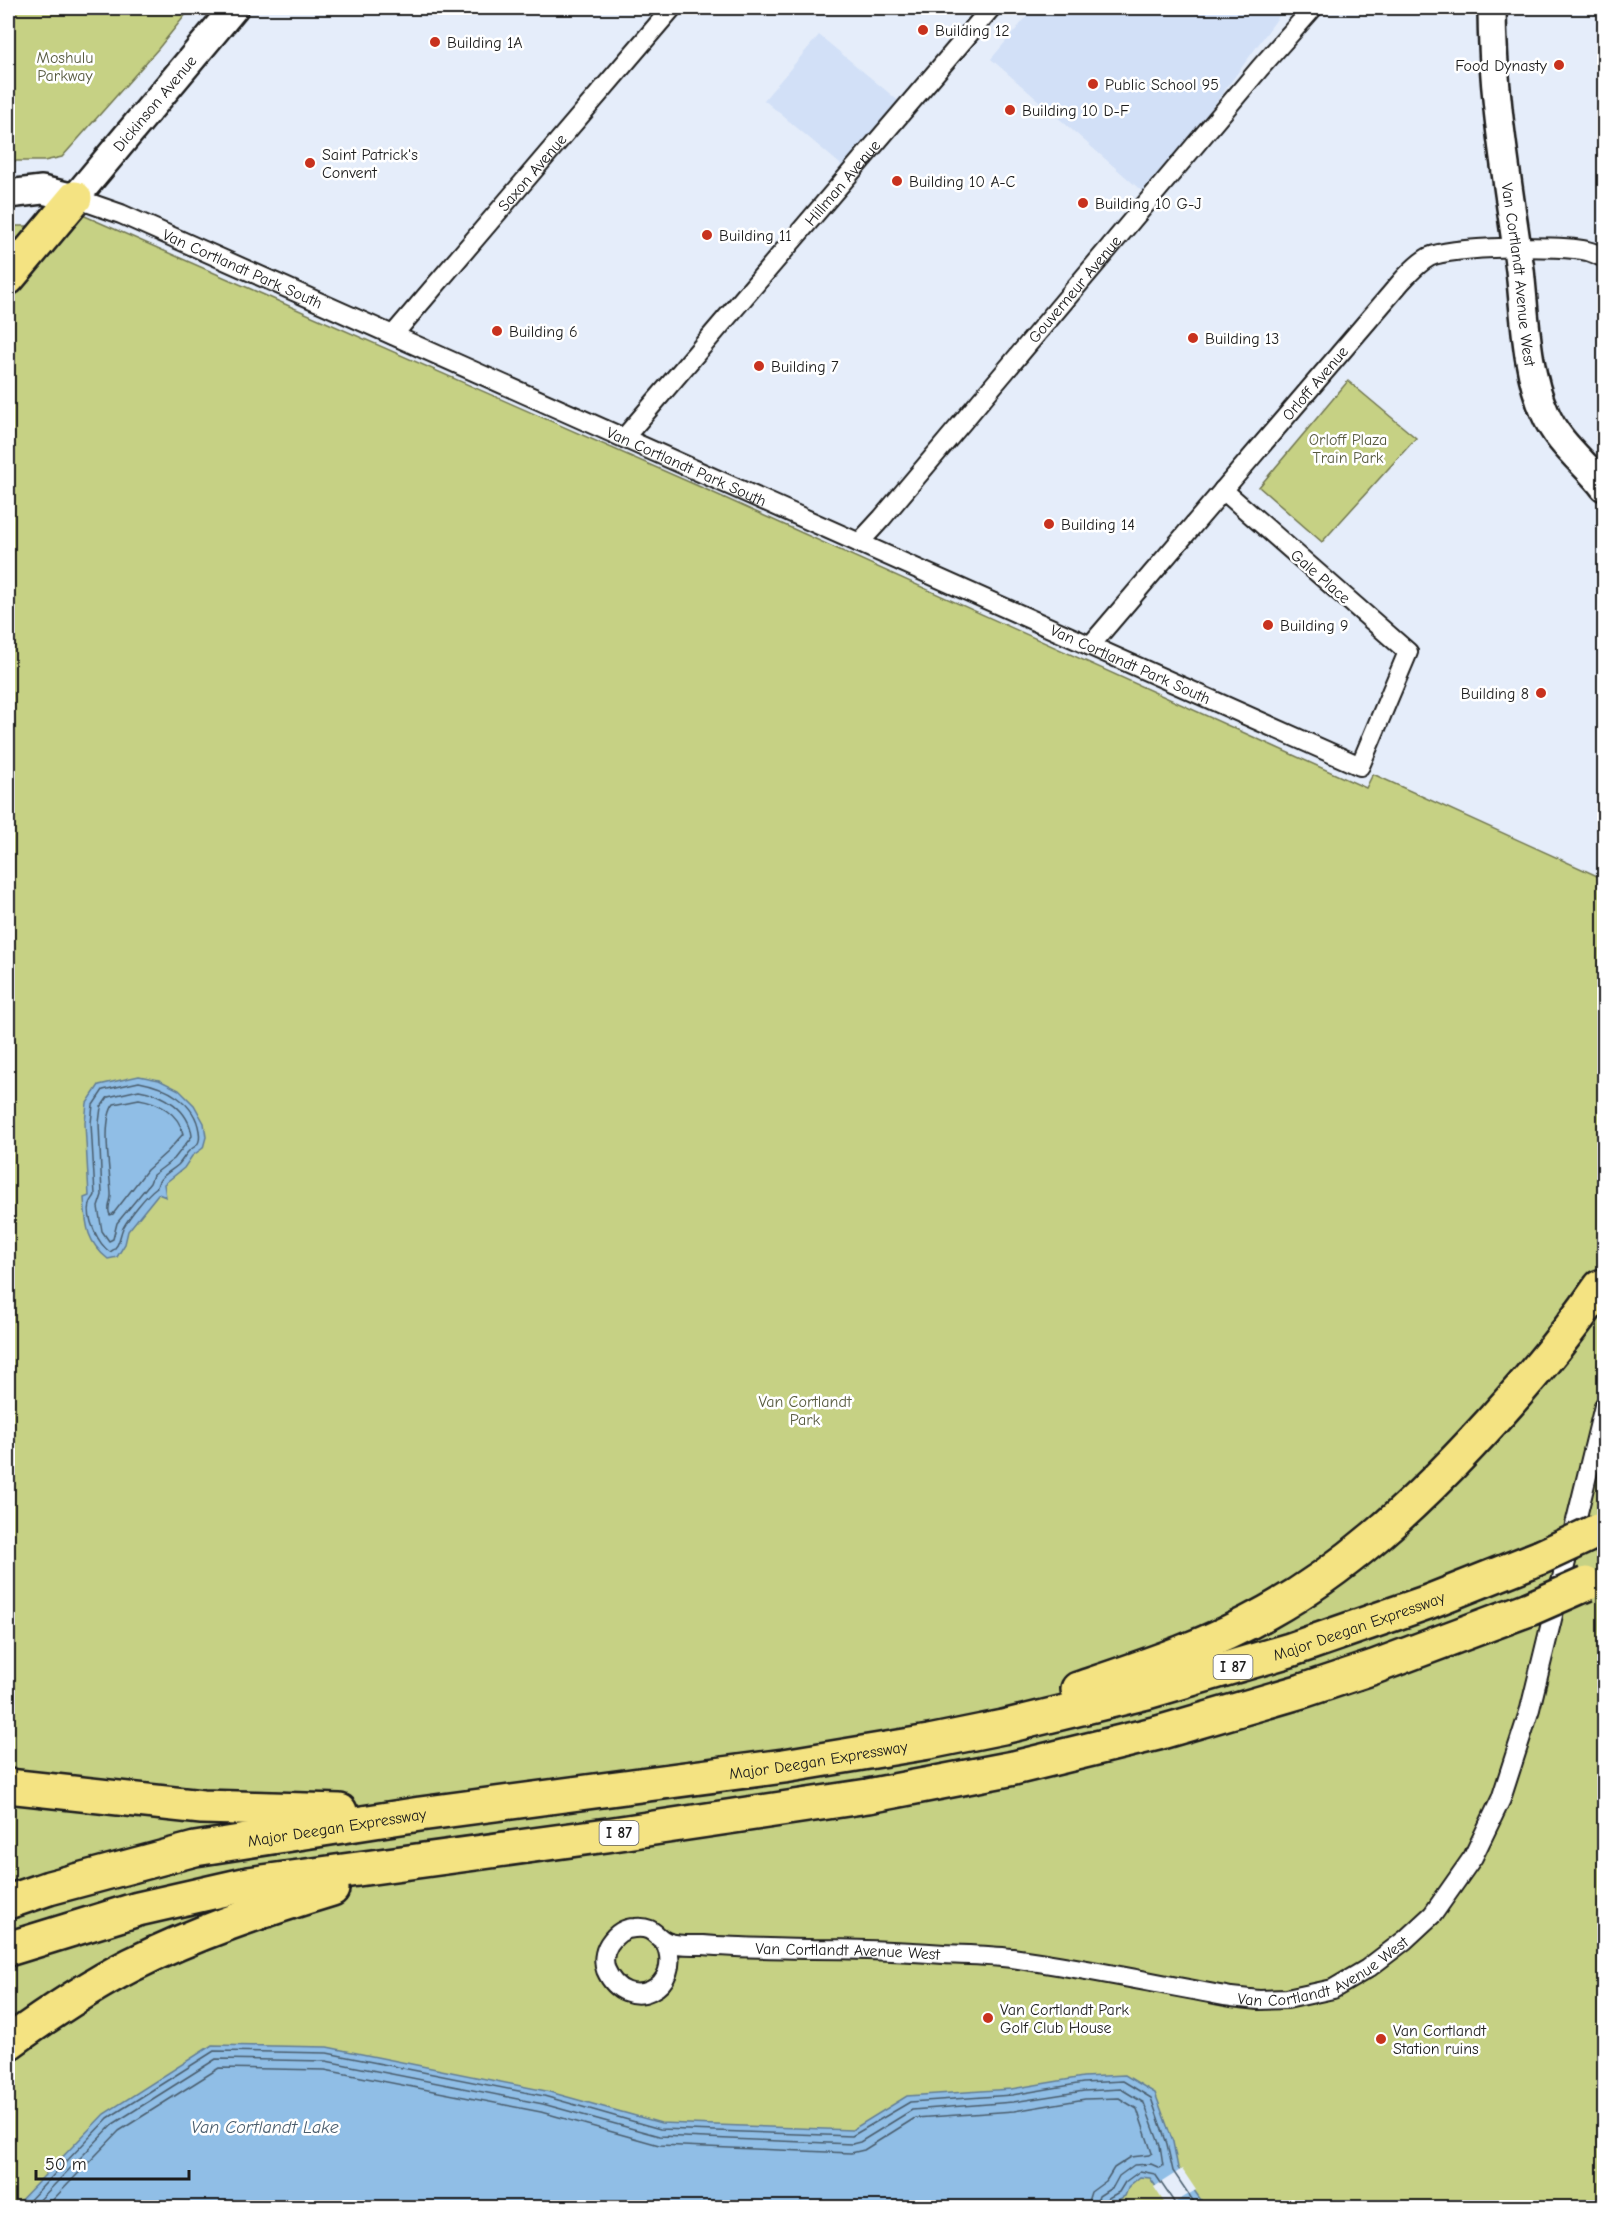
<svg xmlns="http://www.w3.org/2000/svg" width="1612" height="2215" font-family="'Comic Neue',sans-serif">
  <rect width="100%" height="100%" fill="#e5edfa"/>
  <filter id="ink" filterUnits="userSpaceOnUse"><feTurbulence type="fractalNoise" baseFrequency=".0167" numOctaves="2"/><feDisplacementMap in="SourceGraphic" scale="12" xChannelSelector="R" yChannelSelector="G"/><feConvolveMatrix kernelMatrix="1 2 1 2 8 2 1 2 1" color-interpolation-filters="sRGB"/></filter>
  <g filter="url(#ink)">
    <g fill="#d2e0f7">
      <path d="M1034 8H1285L1171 164 1143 192 991 59Z"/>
      <path d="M819 35 901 103 846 169 764 100Z"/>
    </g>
    <g fill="#c6d184" stroke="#717650" stroke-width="1.5">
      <path d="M8 8H191L158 49 62 157 44 161H8Z"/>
      <path d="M78 213 705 489 1366 788 1373 774 1604 879V2207H8V226H30Z"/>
      <path d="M1348 381 1416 438 1322 542 1259 487Z"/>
    </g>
    <g fill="#90bee6" stroke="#627d95" stroke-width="1.5">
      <path d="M139 1076 159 1080 179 1090 194 1105 204 1123 206 1137 203 1148 192 1156 184 1168 164 1184 166 1197 158 1194 128 1231 125 1244 117 1257 108 1259C86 1241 86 1225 84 1198L89 1196 85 1123 87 1103 99 1085Z"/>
      <path d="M212 2045 327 2047 546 2091 661 2123 852 2130 907 2096 1011 2089 1083 2077 1125 2075 1155 2093 1173 2142 1178 2168 1206 2207H1170L1150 2178 1140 2177 1129 2186 1125 2196 1104 2208H13L104 2114Z"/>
    </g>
    <path fill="#e5edfa" d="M1182 2169 1196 2190 1167 2207 1154 2187Z"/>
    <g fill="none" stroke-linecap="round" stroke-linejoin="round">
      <g stroke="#4a5d6d" stroke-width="1.5">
        <path d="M139 1082C166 1087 195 1102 199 1131 200 1136 200 1141 197 1145 197 1145 190 1150 190 1150 185 1154 183 1160 178 1165 170 1172 159 1176 157 1187 147 1194 129 1217 123 1228 119 1237 120 1247 110 1252 98 1244 86 1218 90 1204 91 1200 94 1198 95 1195L91 1123 93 1105 103 1090Z"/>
        <path d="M139 1090C164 1094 189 1109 192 1136L174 1159 153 1175 150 1183 117 1223 113 1239 109 1241 102 1231 98 1207 102 1195 99 1123 101 1107 108 1097Z"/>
        <path d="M139 1099C158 1102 179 1113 183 1134L167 1152 147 1170 113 1214 110 1215C106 1208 112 1201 111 1193 110 1172 101 1120 114 1104Z"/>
        <path d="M22 2208 108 2118 214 2051 327 2053 544 2096 660 2129 852 2136 910 2102 1012 2095 1083 2083 1123 2081 1151 2098 1167 2144 1173 2171 1198 2208"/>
        <path d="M32 2208 113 2124 216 2059 326 2061 543 2104 659 2136 852 2144 860 2142 912 2110 1013 2102 1084 2091 1121 2089 1144 2103 1160 2146 1163 2166 1160 2168 1151 2164 1134 2165 1119 2176 1113 2187 1099 2196 1095 2208"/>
        <path d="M45 2208 119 2131 219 2068 325 2070 541 2112 659 2145 851 2153 864 2150 915 2118 1014 2111 1085 2099 1119 2098 1137 2109 1152 2153 1149 2155 1131 2157 1114 2168 1106 2181 1091 2192 1086 2208"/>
        <path d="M1103 2208 1105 2200 1119 2192 1125 2182 1140 2171 1155 2174 1174 2202 1175 2208"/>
      </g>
      <g stroke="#1c1c1c" stroke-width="22">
        <g id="street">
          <path id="s1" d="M75 198 121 214 1360 766 1408 652 1223 490"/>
          <path id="s2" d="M393 335 672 8"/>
          <path id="s3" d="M624 438 991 8"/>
          <path id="s4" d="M859 543 882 518 1260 68 1313 8"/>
          <path id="s5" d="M1090 646 1401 282C1409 273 1418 263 1429 257 1450 246 1563 245 1587 251 1593 252 1599 256 1604 258"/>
          <path id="s6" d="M665 1942C686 1988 626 2016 606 1970 603 1962 604 1952 609 1944 615 1935 624 1928 635 1928 655 1926 655 1938 667 1942 677 1946 692 1945 703 1945 739 1948 775 1948 812 1949 856 1949 900 1951 944 1954 966 1955 989 1955 1012 1958 1085 1968 1159 1984 1231 1997L1259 2000 1287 1999 1333 1989 1367 1969 1405 1940 1433 1914 1473 1857 1501 1799 1530 1709 1604 1406"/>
        </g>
      </g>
      <g stroke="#1c1c1c" stroke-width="32">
        <g id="secondary">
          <path id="s7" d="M1492 8C1492 95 1508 183 1520 270 1525 315 1526 372 1545 413 1557 442 1585 463 1604 487"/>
          <path id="s8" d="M8 194 42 190 75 198 234 8"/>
        </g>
      </g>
      <g stroke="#1c1c1c" stroke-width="38">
        <g id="highway">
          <path d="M8 278 75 198"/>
          <path d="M1078 1689C1143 1667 1208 1646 1268 1612 1345 1569 1410 1509 1470 1445 1517 1395 1561 1344 1600 1287L1604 1286"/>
          <path d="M8 1786 202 1807 340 1811"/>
          <path id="s9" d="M8 1902 49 1888 195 1849 420 1814 784 1766 929 1742 1003 1727 1147 1692 1290 1650 1428 1602 1541 1557"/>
          <path d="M8 1949 138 1909 248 1884 607 1835 868 1796 1014 1768 1158 1733 1302 1691 1374 1667 1529 1609"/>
          <path d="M8 2043C47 2015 88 1987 131 1965 195 1933 263 1910 332 1889"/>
        </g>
      </g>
      <use href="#street" stroke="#fff" stroke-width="18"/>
      <use href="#secondary" stroke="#fff" stroke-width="27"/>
      <use href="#highway" stroke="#f4e382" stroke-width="33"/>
      <g stroke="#1c1c1c" stroke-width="38" stroke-linecap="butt">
        <g id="highway-bridge">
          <path d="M1541 1557 1597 1531"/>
          <path d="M1529 1609 1586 1584"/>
        </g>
      </g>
      <use href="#highway-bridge" stroke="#f4e382" stroke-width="33"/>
    </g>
  </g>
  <g fill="#c8321e" stroke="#fff" stroke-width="2">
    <circle cx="923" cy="30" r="6"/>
    <circle cx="435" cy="42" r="6"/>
    <circle cx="1559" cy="65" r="6"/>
    <circle cx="1093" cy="84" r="6"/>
    <circle cx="1010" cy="110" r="6"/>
    <circle cx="310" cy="163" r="6"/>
    <circle cx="897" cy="181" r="6"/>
    <circle cx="1083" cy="203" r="6"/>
    <circle cx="707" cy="235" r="6"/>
    <circle cx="497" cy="331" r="6"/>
    <circle cx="1193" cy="338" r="6"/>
    <circle cx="759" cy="366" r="6"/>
    <circle cx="1049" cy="524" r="6"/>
    <circle cx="1268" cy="625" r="6"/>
    <circle cx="1541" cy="693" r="6"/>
    <circle cx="988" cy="2018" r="6"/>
    <circle cx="1381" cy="2039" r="6"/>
  </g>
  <g text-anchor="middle" stroke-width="5" stroke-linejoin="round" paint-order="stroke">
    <g fill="#fff" stroke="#606060" stroke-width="1.5">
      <rect x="1213.5" y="1655" width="39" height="24" rx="4.5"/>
      <rect x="599.5" y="1821" width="39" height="24" rx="4.5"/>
    </g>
    <g font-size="15" font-weight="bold" fill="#1c1c1c">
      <text x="1233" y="1672">I 87</text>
      <text x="619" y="1838">I 87</text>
    </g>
    <g font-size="16" fill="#1c1c1c" stroke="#fff" text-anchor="start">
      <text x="935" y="36">Building 12</text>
      <text x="447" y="48">Building 1A</text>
      <text x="1547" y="71" text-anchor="end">Food Dynasty</text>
      <text x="1105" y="90">Public School 95</text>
      <text x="1022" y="116">Building 10 D-F</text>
      <text x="322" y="160">Saint Patrick's<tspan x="322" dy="18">Convent</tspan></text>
      <text x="909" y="187">Building 10 A-C</text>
      <text x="1095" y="209">Building 10 G-J</text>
      <text x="719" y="241">Building 11</text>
      <text x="509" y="337">Building 6</text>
      <text x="1205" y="344">Building 13</text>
      <text x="771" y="372">Building 7</text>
      <text x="1061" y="530">Building 14</text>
      <text x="1280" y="631">Building 9</text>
      <text x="1529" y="699" text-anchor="end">Building 8</text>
      <text x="1000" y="2015">Van Cortlandt Park<tspan x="1000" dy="18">Golf Club House</tspan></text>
      <text x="1393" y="2036">Van Cortlandt<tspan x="1393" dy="18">Station ruins</tspan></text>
    </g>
    <g font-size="16" fill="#585b40" stroke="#fff">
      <text x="65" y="63">Moshulu<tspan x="65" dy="18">Parkway</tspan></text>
      <text x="1348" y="445">Orloff Plaza<tspan x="1348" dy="18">Train Park</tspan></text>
      <text x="805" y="1407">Van Cortlandt<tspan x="805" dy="18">Park</tspan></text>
    </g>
    <g font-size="16" fill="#1c1c1c" stroke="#fff">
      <text dy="6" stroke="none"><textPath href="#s8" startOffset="192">Dickinson Avenue</textPath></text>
      <text dy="6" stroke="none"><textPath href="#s2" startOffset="214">Saxon Avenue</textPath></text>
      <text dy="6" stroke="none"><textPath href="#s3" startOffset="336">Hillman Avenue</textPath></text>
      <text dy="6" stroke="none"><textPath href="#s1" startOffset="182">Van Cortlandt Park South</textPath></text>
      <text dy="6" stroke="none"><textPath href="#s7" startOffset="268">Van Cortlandt Avenue West</textPath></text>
      <text dy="6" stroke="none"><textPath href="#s4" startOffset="333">Gouverneur Avenue</textPath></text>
      <text dy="6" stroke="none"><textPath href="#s5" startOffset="346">Orloff Avenue</textPath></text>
      <text dy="6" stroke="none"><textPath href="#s1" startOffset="668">Van Cortlandt Park South</textPath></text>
      <text transform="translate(1321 576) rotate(41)" y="6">Gale Place</text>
      <text dy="6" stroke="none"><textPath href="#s1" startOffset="1154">Van Cortlandt Park South</textPath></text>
      <text dy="6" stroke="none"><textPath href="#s9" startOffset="1382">Major Deegan Expressway</textPath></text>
      <text dy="6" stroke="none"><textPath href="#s9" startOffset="824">Major Deegan Expressway</textPath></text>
      <text dy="6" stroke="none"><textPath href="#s9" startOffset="338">Major Deegan Expressway</textPath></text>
      <text dy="6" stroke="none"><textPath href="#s6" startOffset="388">Van Cortlandt Avenue West</textPath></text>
      <text dy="6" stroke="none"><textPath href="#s6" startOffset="874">Van Cortlandt Avenue West</textPath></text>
    </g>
    <g font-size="18" font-style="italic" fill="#4a5d6d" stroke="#fff">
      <text x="265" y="2133">Van Cortlandt Lake</text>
    </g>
  </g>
  <rect width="1612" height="2215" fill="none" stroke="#fff" stroke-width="30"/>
  <rect x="15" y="15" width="1582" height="2185" fill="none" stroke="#1c1c1c" stroke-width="2" filter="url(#ink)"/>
  <path d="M36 2170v9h153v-9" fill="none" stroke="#1c1c1c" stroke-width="3"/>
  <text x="45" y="2170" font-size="18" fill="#1c1c1c" stroke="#ffffff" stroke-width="4.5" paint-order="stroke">50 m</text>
</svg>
